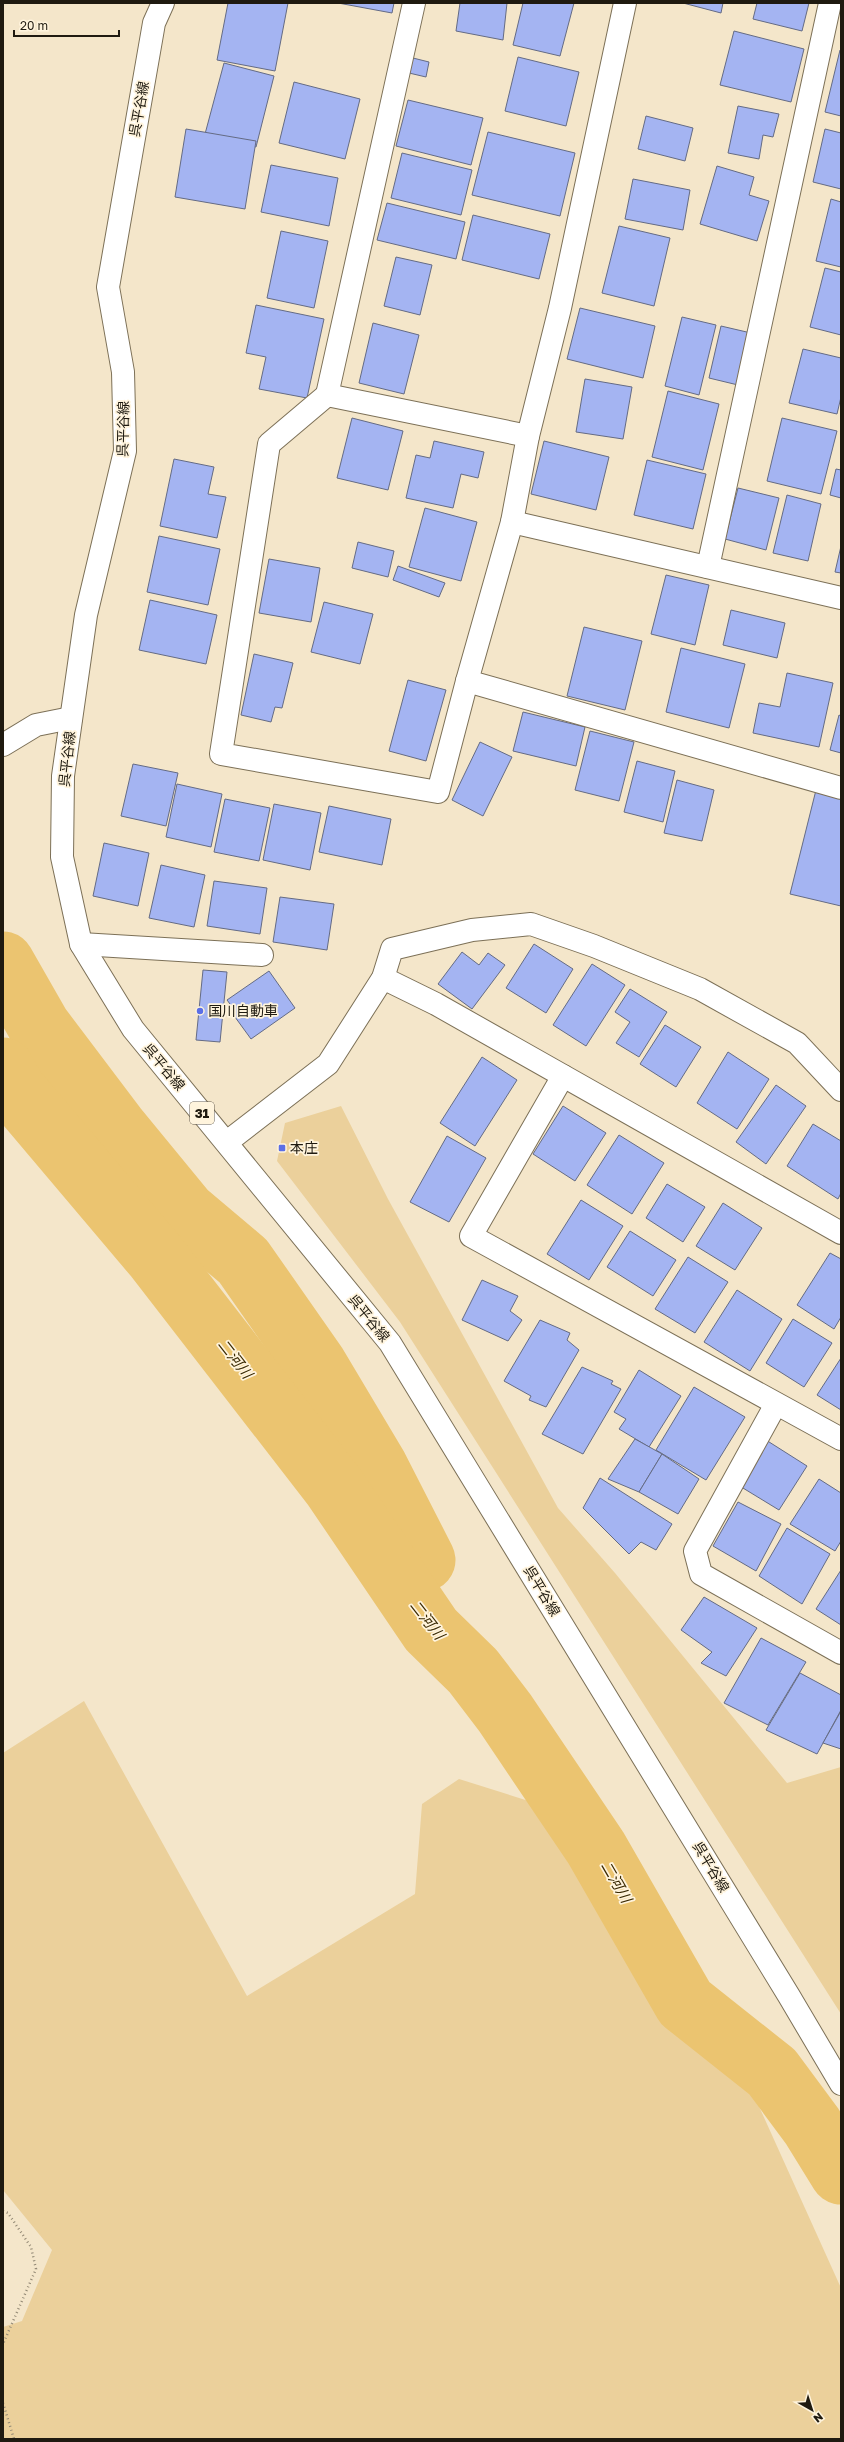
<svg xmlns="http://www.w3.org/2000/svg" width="844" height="2442" font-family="'Golos Text','Noto Sans JP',sans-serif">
  <rect width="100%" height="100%" fill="#f4e6ca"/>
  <g fill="#ebd09b">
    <path d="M341 1106 388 1199 558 1508 615 1573 787 1783 841 1767V2014L400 1322 277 1161 285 1123Z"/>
    <path d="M84 1701 247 1996 415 1894 422 1804 459 1779 554 1809 672 2026 743 2071 841 2288V2439H3V2327L22 2321 52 2250 3 2190V1753Z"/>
  </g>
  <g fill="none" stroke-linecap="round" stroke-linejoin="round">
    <g stroke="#ebc470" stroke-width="63">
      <path d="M3 963 39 1026 116 1128 185 1212 243 1261 315 1364 377 1468 424 1560"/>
      <path d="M3 1069 14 1089 156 1257 334 1487 431 1630 473 1671 505 1713 596 1848 685 2003 772 2072 812 2126 841 2173"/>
    </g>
  </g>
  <g fill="#a4b4f2" stroke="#646b84">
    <path d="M228 3H288L275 71 217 60Z"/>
    <path d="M338 3H394L392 13Z"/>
    <path d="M460 3H507L503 40 456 31Z"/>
    <path d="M523 3H574L560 56 513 45Z"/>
    <path d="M683 3H723L721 13Z"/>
    <path d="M757 3H809L802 31 753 19Z"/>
    <path d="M734 31 804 49 791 102 720 85Z"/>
    <path d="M840 50H841V116L825 112Z"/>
    <path d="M518 57 579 72 566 126 505 111Z"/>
    <path d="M413 58 429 62 426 77 409 73Z"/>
    <path d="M224 63 274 76 256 147 205 134Z"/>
    <path d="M294 82 360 99 345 159 279 143Z"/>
    <path d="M408 100 483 118 471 165 396 146Z"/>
    <path d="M738 106 779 114 773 137 763 135 759 159 728 153Z"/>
    <path d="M646 116 693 128 685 161 638 149Z"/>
    <path d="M186 129 256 141 245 209 175 197Z"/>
    <path d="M825 129 841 133V189L813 182Z"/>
    <path d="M488 132 575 153 560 216 472 195Z"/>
    <path d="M402 153 472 170 461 215 391 198Z"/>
    <path d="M271 165 338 178 329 226 261 212Z"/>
    <path d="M717 166 754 177 749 195 769 201 757 241 700 224Z"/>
    <path d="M633 179 690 190 683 230 625 219Z"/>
    <path d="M831 199 841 202V267L816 261Z"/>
    <path d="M387 203 465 222 456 259 377 240Z"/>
    <path d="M473 215 550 234 539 279 462 260Z"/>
    <path d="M619 226 670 238 654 306 602 293Z"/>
    <path d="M281 231 328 241 314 308 267 298Z"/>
    <path d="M396 257 432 265 420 315 384 306Z"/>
    <path d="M825 268 841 272V335L810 327Z"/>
    <path d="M256 305 324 319 307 398 259 389 266 357 246 353Z"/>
    <path d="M580 308 655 326 643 378 567 359Z"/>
    <path d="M682 317 716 325 699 395 665 386Z"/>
    <path d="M373 323 419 335 404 394 359 383Z"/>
    <path d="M721 326 751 333 738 385 709 378Z"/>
    <path d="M803 349 841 358V397L837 414 789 403Z"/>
    <path d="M585 379 632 387 623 439 576 432Z"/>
    <path d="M668 391 719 404 703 470 652 457Z"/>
    <path d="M352 418 403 431 388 490 337 478Z"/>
    <path d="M782 418 837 431 821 494 767 481Z"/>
    <path d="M434 441 484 452 478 478 461 474 453 508 406 498 416 455 430 458Z"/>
    <path d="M544 441 609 457 596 510 531 494Z"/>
    <path d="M174 459 214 467 208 494 226 497 217 538 160 526Z"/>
    <path d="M647 460 706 474 693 529 634 515Z"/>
    <path d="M836 469 841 470V498L830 495Z"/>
    <path d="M738 488 779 498 766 550 725 539Z"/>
    <path d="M787 495 821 504 808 561 773 553Z"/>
    <path d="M425 508 477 522 461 581 409 567Z"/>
    <path d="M159 536 220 549 208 605 147 592Z"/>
    <path d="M358 542 394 551 388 577 352 568Z"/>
    <path d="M841 546V573L835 572Z"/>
    <path d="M269 559 320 568 311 622 259 613Z"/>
    <path d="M398 566 445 583 439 597 393 580Z"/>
    <path d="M666 575 709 585 695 645 651 634Z"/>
    <path d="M150 600 217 615 206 664 139 650Z"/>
    <path d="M324 602 373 614 360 664 311 652Z"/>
    <path d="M731 610 785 623 777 658 723 645Z"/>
    <path d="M584 627 642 641 625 710 567 696Z"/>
    <path d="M681 648 745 664 729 728 666 712Z"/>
    <path d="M254 654 293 663 282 708 275 707 271 722 241 715Z"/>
    <path d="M787 673 833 683 819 747 753 733 759 703 780 707Z"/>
    <path d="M408 680 446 690 426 761 389 751Z"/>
    <path d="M523 712 585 727 576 766 513 751Z"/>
    <path d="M839 715 841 716V753L830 750Z"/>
    <path d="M590 731 634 742 619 801 575 790Z"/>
    <path d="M480 742 512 757 483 816 452 800Z"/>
    <path d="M637 761 675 771 663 822 624 812Z"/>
    <path d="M133 764 178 773 166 826 121 816Z"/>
    <path d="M677 780 714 790 702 841 664 833Z"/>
    <path d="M177 784 222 794 211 847 166 837Z"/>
    <path d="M816 790 841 796V906L790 894Z"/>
    <path d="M225 799 270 808 259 861 214 852Z"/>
    <path d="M274 804 321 813 310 870 263 860Z"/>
    <path d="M329 806 391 819 382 865 319 852Z"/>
    <path d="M104 843 149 853 138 906 93 896Z"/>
    <path d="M161 865 205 875 194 927 149 918Z"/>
    <path d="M214 881 267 888 260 934 207 926Z"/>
    <path d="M280 897 334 904 327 950 273 942Z"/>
    <path d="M534 944 573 969 546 1013 506 988Z"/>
    <path d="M462 952 479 965 488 953 505 965 472 1009 438 984Z"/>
    <path d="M592 964 625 985 586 1046 553 1025Z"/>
    <path d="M203 970 227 972 220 1042 196 1040Z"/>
    <path d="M269 971 295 1008 251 1039 227 1006 230 1004 227 1000Z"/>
    <path d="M630 989 667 1012 639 1057 616 1043 630 1022 615 1012Z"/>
    <path d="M665 1025 701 1047 676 1087 640 1064Z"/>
    <path d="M728 1052 769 1079 737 1129 697 1103Z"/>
    <path d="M482 1057 517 1080 475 1146 440 1123Z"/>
    <path d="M776 1085 806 1106 766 1164 736 1142Z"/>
    <path d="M563 1106 606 1133 575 1181 533 1154Z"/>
    <path d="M813 1124 841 1141V1193L838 1199 787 1166Z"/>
    <path d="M619 1135 664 1163 632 1214 587 1185Z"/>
    <path d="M447 1136 486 1158 449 1222 410 1202Z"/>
    <path d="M667 1184 705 1207 683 1242 646 1218Z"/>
    <path d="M581 1200 623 1226 589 1280 547 1254Z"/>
    <path d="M723 1203 762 1228 735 1270 696 1246Z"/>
    <path d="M630 1231 676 1260 653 1296 607 1267Z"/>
    <path d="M830 1253 841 1259V1317L834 1329 797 1305Z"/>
    <path d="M688 1257 728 1282 695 1333 655 1309Z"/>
    <path d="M482 1280 518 1296 510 1311 522 1320 508 1341 462 1320Z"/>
    <path d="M737 1290 782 1319 750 1371 704 1342Z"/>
    <path d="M793 1319 832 1343 804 1387 766 1363Z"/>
    <path d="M540 1320 570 1333 567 1340 579 1350 546 1407 529 1400 531 1396 504 1381Z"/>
    <path d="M841 1358V1410L817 1395Z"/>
    <path d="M582 1367 613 1381 611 1384 621 1389 583 1454 542 1434Z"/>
    <path d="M639 1370 681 1396 649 1447 619 1429 626 1419 614 1412Z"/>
    <path d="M694 1387 745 1417 706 1480 656 1450Z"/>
    <path d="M635 1439 662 1454 639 1492 608 1479Z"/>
    <path d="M766 1440 807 1466 779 1510 738 1485Z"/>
    <path d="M662 1454 699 1479 678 1514 639 1492Z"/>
    <path d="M600 1478 672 1524 656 1550 641 1542 629 1554 583 1508Z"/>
    <path d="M819 1479 841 1493V1541L835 1551 790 1524Z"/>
    <path d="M738 1502 781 1524 756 1571 713 1546Z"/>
    <path d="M787 1528 830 1554 802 1604 759 1576Z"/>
    <path d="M841 1570V1625L816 1609Z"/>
    <path d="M704 1597 757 1628 726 1676 701 1663 712 1652 681 1630Z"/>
    <path d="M761 1638 806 1662 768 1725 724 1703Z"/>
    <path d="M800 1673 841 1695V1710L817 1754 766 1730Z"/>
    <path d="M841 1711V1749L823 1743Z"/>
  </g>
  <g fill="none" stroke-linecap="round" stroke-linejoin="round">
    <g stroke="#7c7057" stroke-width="24">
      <g id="minor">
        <path d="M414 3 327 395 528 436"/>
        <path d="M625 3 560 308 528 436 512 522 467 681 841 788"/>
        <path d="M327 395 269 444 221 754 438 792 467 681"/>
        <path d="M512 522 841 598"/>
        <path d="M708 567 830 3"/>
        <path d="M3 745 36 725 71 718"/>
        <path d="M81 944 262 955"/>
        <path d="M383 978 436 1004 841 1233"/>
        <path d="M563 1076 471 1236 841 1439"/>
        <path d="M227 1142 328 1064 383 978 392 949 472 930 531 924 594 946 700 989 797 1043 841 1090"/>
        <path d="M776 1404 695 1551 701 1574 841 1653"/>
      </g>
    </g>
    <g stroke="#7c7057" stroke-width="24">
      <path id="major" d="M163 3 154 23 108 287 123 372 125 451 86 615 63 776 62 857 81 944 133 1029 390 1343 789 1996 841 2084"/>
    </g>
    <g stroke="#938975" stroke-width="2.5" stroke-dasharray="1 3" stroke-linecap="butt">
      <path d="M3 2211 8 2213 31 2247 36 2269 3 2344"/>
      <path d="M3 2403 14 2439"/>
    </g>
    <use href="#minor" stroke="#fff" stroke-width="22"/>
    <use href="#major" stroke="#fff" stroke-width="22"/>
  </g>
  <g fill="#5b6fe6" stroke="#fff4dd" stroke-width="1.5">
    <circle cx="200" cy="1011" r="4"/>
    <rect x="278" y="1144" width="8" height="8" rx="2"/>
  </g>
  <g text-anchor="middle" stroke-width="3.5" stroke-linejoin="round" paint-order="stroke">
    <rect fill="#fff4dd" stroke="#625b4e" stroke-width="1" x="190" y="1102" width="24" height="22" rx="3"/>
    <g font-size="13" font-weight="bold" fill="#1f1a10">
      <text x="202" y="1118">31</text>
    </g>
    <g font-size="14" fill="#1f1a10" stroke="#fff4dd">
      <text transform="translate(139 109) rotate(-80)" y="5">呉平谷線</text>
      <text transform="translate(123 429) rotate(-89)" y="5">呉平谷線</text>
      <text transform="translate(67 759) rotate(-84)" y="5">呉平谷線</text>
      <text transform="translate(164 1067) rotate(50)" y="5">呉平谷線</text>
      <text transform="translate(369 1318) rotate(51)" y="5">呉平谷線</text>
      <text transform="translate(542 1591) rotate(59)" y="5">呉平谷線</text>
      <text transform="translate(711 1867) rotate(59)" y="5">呉平谷線</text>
    </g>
    <g font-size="14" fill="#1f1a10" stroke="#fff4dd" text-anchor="start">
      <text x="208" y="1016">国川自動車</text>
      <text x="290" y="1153">本庄</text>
    </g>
    <g font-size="15" font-style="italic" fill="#392903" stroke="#fff4dd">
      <text transform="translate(235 1359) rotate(52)" y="5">二河川</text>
      <text transform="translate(427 1620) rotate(52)" y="5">二河川</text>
      <text transform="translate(616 1882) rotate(60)" y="5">二河川</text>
    </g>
  </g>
  <rect width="844" height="2442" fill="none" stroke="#1f1a10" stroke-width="8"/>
  <g transform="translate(812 2410) rotate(141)" stroke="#fff4dd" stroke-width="3" paint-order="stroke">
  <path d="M0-3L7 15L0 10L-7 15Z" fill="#1f1a10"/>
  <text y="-6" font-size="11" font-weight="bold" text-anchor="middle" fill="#1f1a10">N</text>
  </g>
  <path d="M14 30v6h105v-6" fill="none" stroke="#1f1a10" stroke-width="2"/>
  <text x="20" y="30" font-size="12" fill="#1f1a10" stroke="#fff4dd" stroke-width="3" paint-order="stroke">20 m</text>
</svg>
